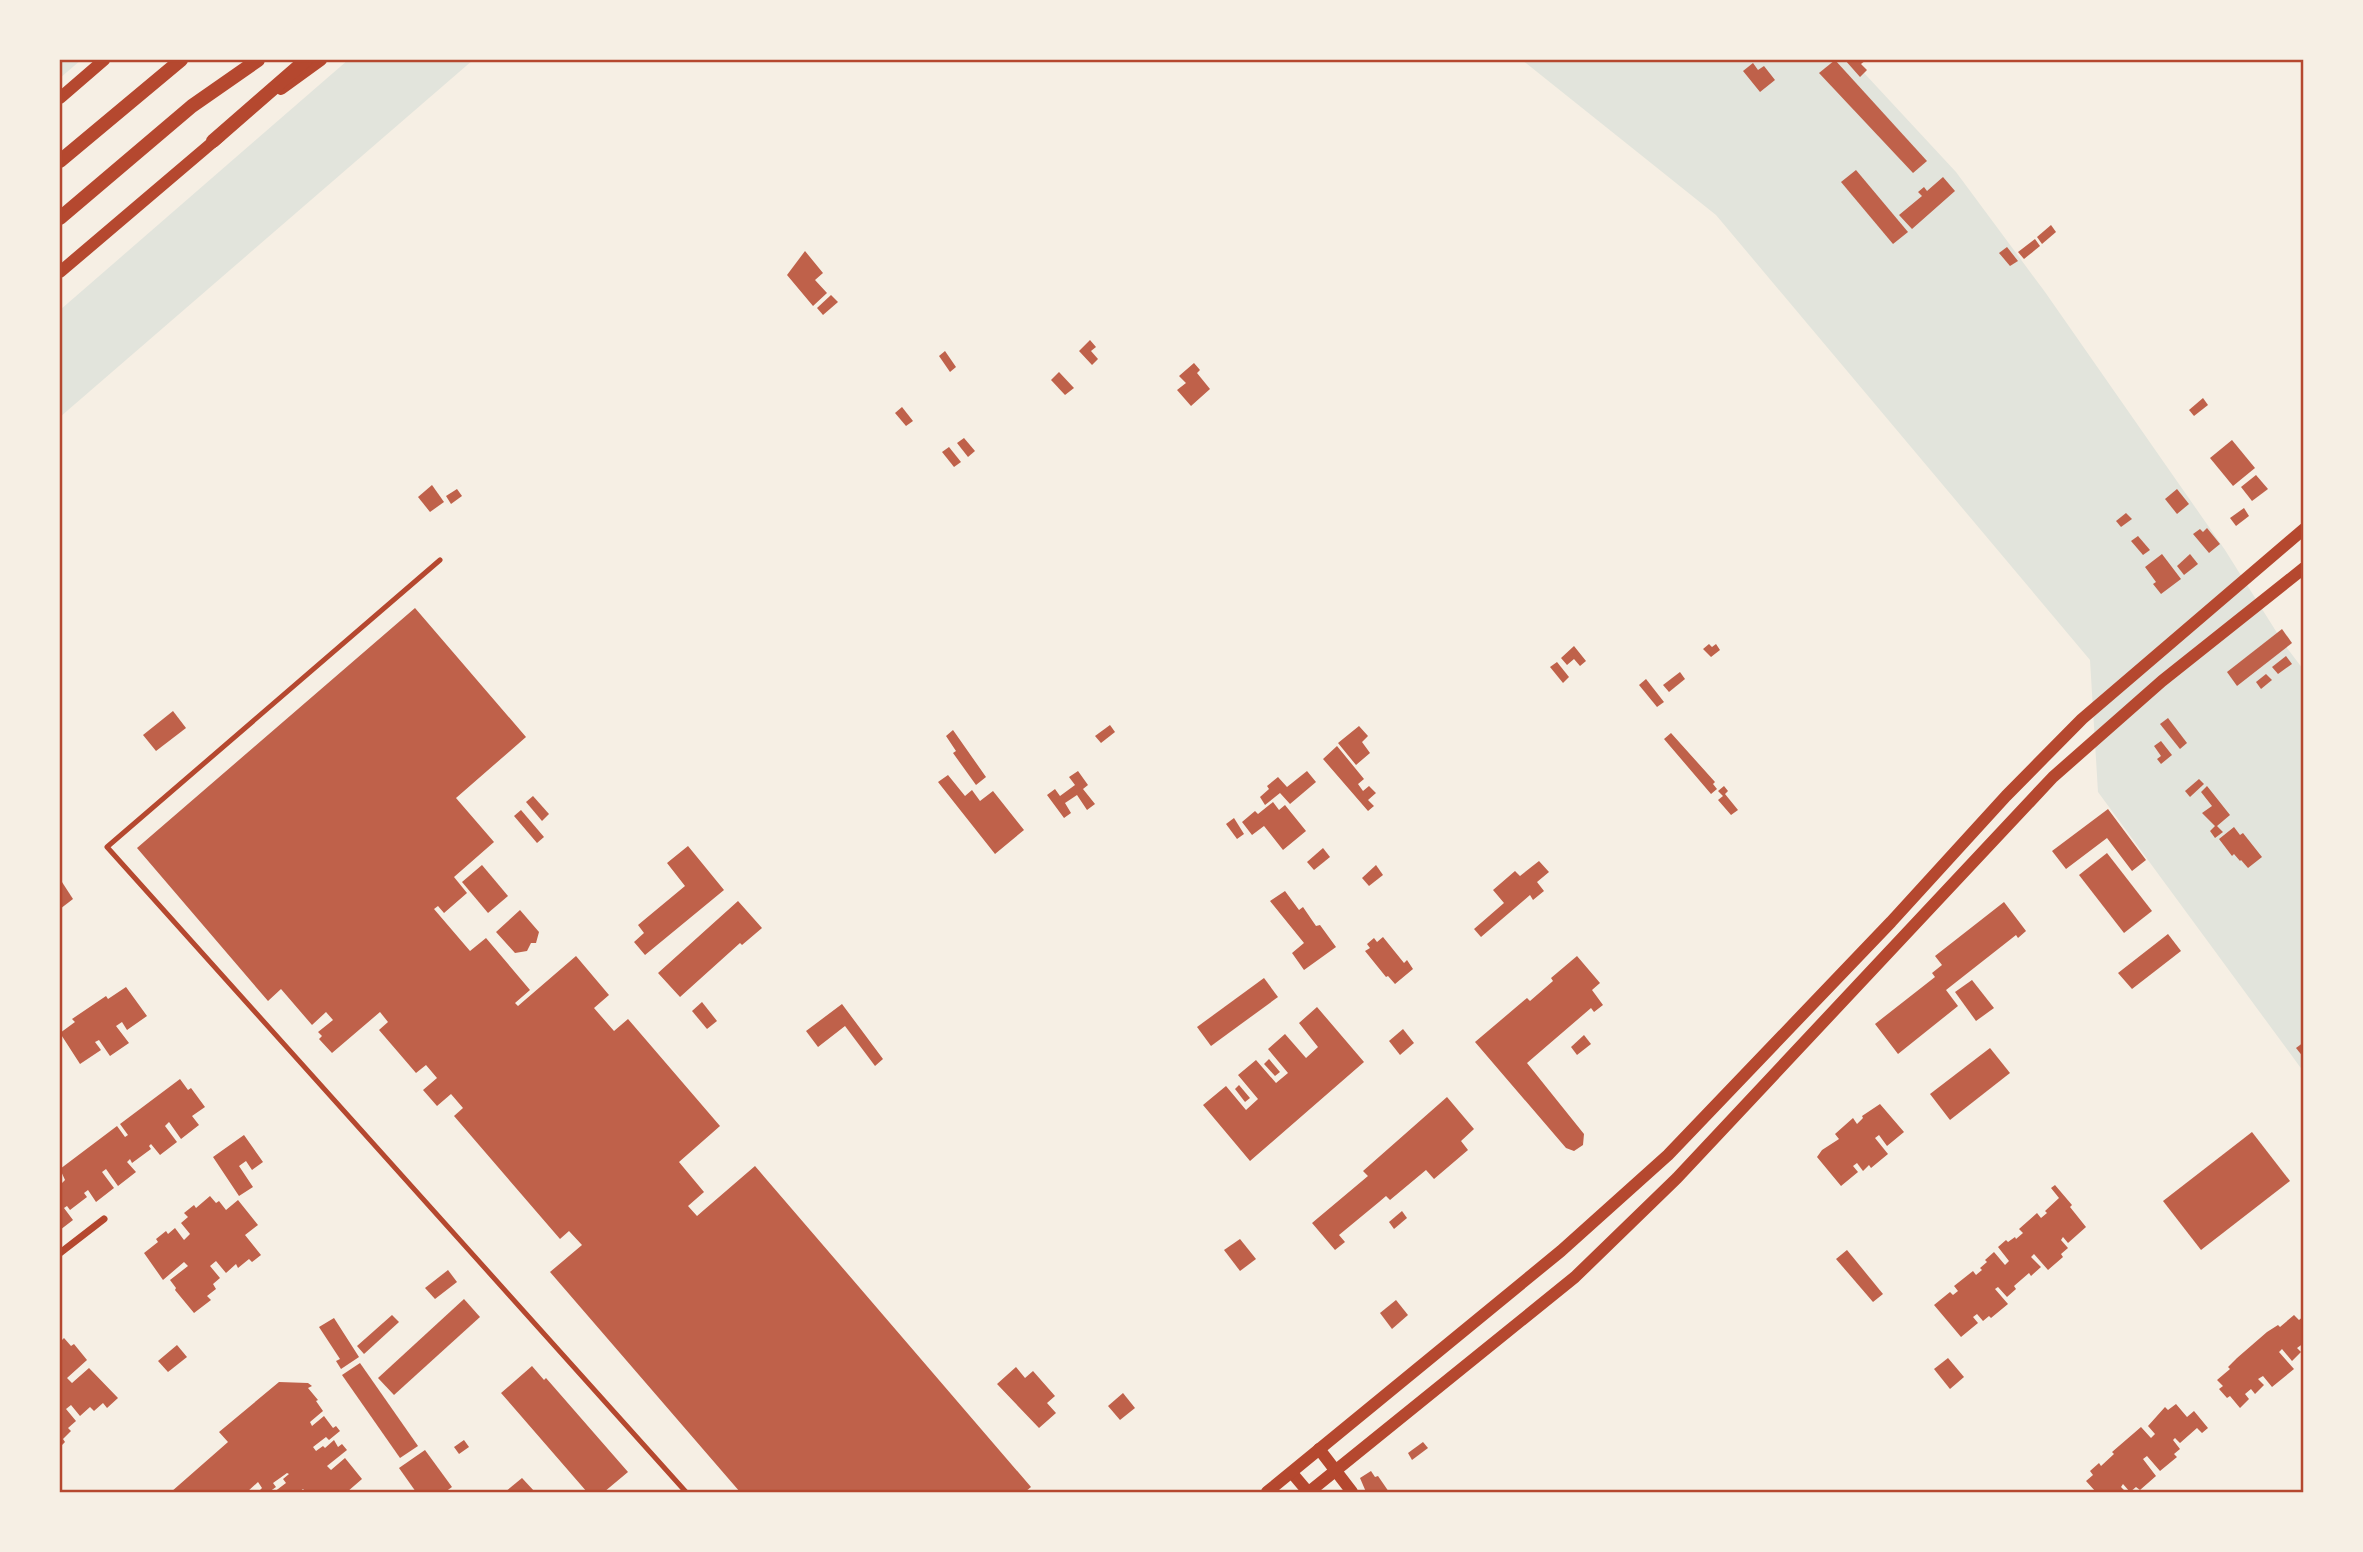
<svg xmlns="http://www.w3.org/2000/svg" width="2363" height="1552" font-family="Quicksand,sans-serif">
  <rect width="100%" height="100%" fill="#f6efe4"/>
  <g fill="#e2e4dc">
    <path d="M60 60H81L60 78Z"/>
    <path d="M348 60H473L60 417V310Z"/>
    <path d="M1522 60H1852L1956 172 2045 292 2225 550 2284 644 2303 669V1071L2098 792 2090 660 1716 215Z"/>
  </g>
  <g fill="#bf614a">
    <path d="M1835 60 1927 161 1913 173 1819 73Z"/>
    <path d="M1845 60H1866L1861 64 1867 70 1860 77Z"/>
    <path d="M1753 63 1758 70 1764 66 1775 80 1760 92 1743 71Z"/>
    <path d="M1856 170 1908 232 1893 244 1841 182Z"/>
    <path d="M1943 177 1955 191 1912 229 1899 215 1922 196 1918 192 1924 187 1927 191Z"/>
    <path d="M2051 225 2056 232 2042 244 2037 237Z"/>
    <path d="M2035 239 2040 246 2024 259 2018 252Z"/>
    <path d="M2007 247 2018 261 2010 266 1999 253Z"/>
    <path d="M805 251 823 273 815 280 827 293 813 306 787 275Z"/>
    <path d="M831 295 838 302 823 315 817 308Z"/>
    <path d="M1090 340 1096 347 1091 351 1098 359 1092 365 1079 351Z"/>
    <path d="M945 351 956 367 950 372 939 356Z"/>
    <path d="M1194 363 1200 370 1197 373 1210 389 1191 406 1177 390 1186 383 1179 376Z"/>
    <path d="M1059 372 1074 388 1065 395 1051 380Z"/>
    <path d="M2203 398 2208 405 2194 416 2189 410Z"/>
    <path d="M902 407 913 421 906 426 895 413Z"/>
    <path d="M964 438 975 451 968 457 957 443Z"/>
    <path d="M2232 440 2255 468 2233 486 2210 458Z"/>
    <path d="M949 447 961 462 954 467 942 452Z"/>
    <path d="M2256 475 2268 489 2252 501 2241 487Z"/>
    <path d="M432 485 444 502 430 512 418 497Z"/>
    <path d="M457 489 462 496 451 504 446 496Z"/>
    <path d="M2177 489 2189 504 2177 514 2165 499Z"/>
    <path d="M2244 508 2249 516 2236 526 2230 518Z"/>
    <path d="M2126 513 2132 519 2121 527 2116 521Z"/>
    <path d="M2207 528 2220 544 2209 553 2193 534 2200 529 2203 532Z"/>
    <path d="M2138 536 2150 550 2143 555 2131 541Z"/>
    <path d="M2162 554 2181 579 2161 594 2153 584 2156 582 2145 567Z"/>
    <path d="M2190 554 2198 564 2184 575 2177 566Z"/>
    <path d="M415 608 526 737 456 798 494 842 454 877 467 893 444 913 438 906 434 909 470 951 486 938 530 990 515 1003 518 1006 576 956 609 995 594 1008 614 1031 628 1019 720 1126 679 1162 704 1192 688 1206 697 1216 755 1166 1031 1487 1025 1492H740L550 1272 582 1245 569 1231 560 1239 454 1116 463 1108 451 1094 437 1106 423 1090 437 1078 426 1065 416 1073 379 1030 388 1022 380 1012 332 1053 319 1039 322 1036 318 1032 333 1020 326 1012 312 1025 281 989 268 1001 137 848Z"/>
    <path d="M2282 629 2292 643 2237 686 2227 672Z"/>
    <path d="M1709 644 1712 647 1716 644 1720 650 1711 657 1703 649Z"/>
    <path d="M1574 646 1586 661 1580 666 1574 659 1567 665 1561 658Z"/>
    <path d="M2286 656 2292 664 2278 674 2272 667Z"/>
    <path d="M1557 662 1569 677 1563 683 1550 667Z"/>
    <path d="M1680 672 1685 679 1669 692 1663 685Z"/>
    <path d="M2266 674 2272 680 2261 689 2256 682Z"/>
    <path d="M1646 679 1664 702 1657 707 1639 685Z"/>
    <path d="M173 711 186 728 156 751 143 735Z"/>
    <path d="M2168 718 2187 743 2180 749 2160 724Z"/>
    <path d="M1110 725 1115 732 1101 743 1095 736Z"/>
    <path d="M1359 726 1368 736 1362 742 1370 753 1356 765 1338 743Z"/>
    <path d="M953 730 986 777 976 785 953 753 956 751 946 736Z"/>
    <path d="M1671 733 1715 782 1713 784 1717 789 1711 794 1664 739Z"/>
    <path d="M2161 741 2172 755 2161 764 2157 759 2161 756 2154 746Z"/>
    <path d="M1337 746 1364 779 1358 784 1363 791 1369 786 1376 793 1368 800 1374 806 1368 811 1323 759Z"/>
    <path d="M1078 771 1088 785 1083 789 1095 804 1087 810 1077 795 1065 803 1071 813 1064 818 1047 795 1055 789 1060 796 1075 785 1069 777Z"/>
    <path d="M1307 771 1316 782 1290 804 1280 793 1265 805 1260 797 1269 789 1267 786 1278 777 1287 787Z"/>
    <path d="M948 775 965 796 972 790 980 801 993 791 1024 830 995 854 938 782Z"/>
    <path d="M2199 779 2204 784 2190 797 2185 791Z"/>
    <path d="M1724 786 1728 791 1725 794 1738 810 1731 815 1718 800 1723 796 1718 791Z"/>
    <path d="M2207 786 2230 815 2217 826 2223 832 2215 838 2210 831 2215 826 2202 813 2212 806 2201 792Z"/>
    <path d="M533 796 549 814 542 821 526 802Z"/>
    <path d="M1273 802 1279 810 1285 805 1306 831 1283 850 1264 826 1252 835 1242 822 1255 811 1258 814Z"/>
    <path d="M2108 809 2146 860 2132 871 2107 838 2066 869 2052 851Z"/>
    <path d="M521 810 544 837 537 843 514 816Z"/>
    <path d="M1234 818 1244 834 1237 839 1226 824Z"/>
    <path d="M2234 827 2240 835 2243 833 2262 857 2248 868 2241 860 2240 861 2234 854 2232 856 2219 839Z"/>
    <path d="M688 846 724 890 645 955 634 942 644 933 638 925 685 886 667 863Z"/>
    <path d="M1323 848 1330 857 1314 870 1307 862Z"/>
    <path d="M2107 853 2152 911 2124 933 2079 875Z"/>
    <path d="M1539 861 1549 872 1537 882 1544 891 1533 900 1530 895 1481 937 1474 929 1504 903 1493 890 1515 871 1520 876Z"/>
    <path d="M482 865 508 896 488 913 462 882Z"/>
    <path d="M1376 865 1383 875 1369 886 1362 878Z"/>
    <path d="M60 879 73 899 60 909Z"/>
    <path d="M1285 891 1299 910 1303 907 1316 926 1320 925 1336 947 1304 970 1292 953 1304 943 1270 901Z"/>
    <path d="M738 901 762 928 742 945 740 943 680 997 658 973Z"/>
    <path d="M2004 902 2026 931 2018 938 2016 935 1946 990 1958 1006 1898 1054 1875 1024 1935 977 1932 973 1942 965 1935 956Z"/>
    <path d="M520 910 539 932 536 943H531L527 951 515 953 496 932Z"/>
    <path d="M2168 934 2181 951 2132 989 2118 973Z"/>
    <path d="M1383 937 1404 963 1407 960 1413 969 1395 984 1388 976 1386 977 1365 951 1370 948 1367 944 1374 938 1377 942Z"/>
    <path d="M1577 956 1600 983 1592 990 1603 1005 1594 1012 1591 1008 1527 1063 1584 1134 1583 1145 1574 1151 1566 1148 1475 1042 1527 998 1530 1001 1553 981 1551 978Z"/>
    <path d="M1264 978 1278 997 1211 1046 1197 1027Z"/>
    <path d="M1972 980 1994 1008 1976 1021 1955 992Z"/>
    <path d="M126 987 147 1016 127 1030 122 1022 116 1026 129 1043 110 1056 99 1040 95 1042 101 1050 80 1064 60 1033 75 1022 72 1019 106 996 108 999Z"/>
    <path d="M702 1002 717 1021 707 1029 692 1011Z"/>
    <path d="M842 1004 883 1059 875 1066 845 1026 818 1047 806 1031Z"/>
    <path d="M1317 1007 1364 1062 1250 1161 1203 1105 1226 1086 1246 1110 1258 1099 1238 1075 1256 1060 1276 1083 1288 1073 1268 1049 1285 1034 1306 1058 1318 1047 1299 1023Z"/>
    <path d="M1403 1029 1414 1043 1400 1055 1389 1041Z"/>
    <path d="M1584 1035 1591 1044 1577 1055 1571 1047Z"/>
    <path d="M2304 1042V1058L2296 1048Z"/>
    <path d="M1990 1048 2010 1073 1950 1120 1930 1094Z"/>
    <path d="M1269 1059 1280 1072 1275 1076 1264 1064Z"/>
    <path d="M180 1079 188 1090 191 1088 205 1107 192 1116 199 1125 181 1139 169 1122 165 1126 177 1142 160 1155 151 1144 149 1146 151 1149 132 1163 130 1159 127 1162 136 1172 118 1186 106 1169 102 1172 114 1188 96 1202 88 1190 84 1193 87 1197 70 1210 67 1206 64 1208 73 1220 60 1230V1181L62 1183 65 1180 60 1169 117 1126 125 1137 128 1135 120 1124Z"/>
    <path d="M1239 1085 1250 1098 1245 1102 1235 1089Z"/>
    <path d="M1447 1097 1474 1129 1461 1141 1468 1150 1434 1179 1426 1170 1390 1200 1386 1196 1379 1202 1339 1235 1345 1242 1335 1250 1312 1223 1368 1176 1363 1171Z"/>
    <path d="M1880 1104 1904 1132 1887 1146 1879 1135 1875 1138 1888 1154 1871 1168 1869 1165 1863 1171 1857 1163 1853 1166 1858 1172 1841 1186 1817 1157 1822 1150 1839 1139 1835 1134 1853 1118 1857 1124 1863 1118 1862 1116Z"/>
    <path d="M2252 1132 2290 1181 2201 1250 2163 1201Z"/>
    <path d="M244 1135 263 1162 252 1170 246 1161 239 1166 253 1187 239 1196 213 1157Z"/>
    <path d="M2055 1185 2072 1205 2070 1207 2086 1227 2068 1243 2063 1237 2061 1240 2068 1248 2061 1254 2063 1257 2048 1270 2034 1254 2031 1257 2041 1267 2031 1276 2029 1273 2014 1286 2016 1289 2007 1297 1998 1287 1995 1289 2008 1304 1991 1318 1989 1316 1983 1321 1977 1314 1973 1317 1978 1323 1961 1337 1934 1305 1950 1292 1953 1295 1958 1291 1954 1286 1973 1271 1976 1275 1982 1270 1980 1268 1987 1262 1985 1260 1994 1252 2005 1265 2009 1261 1998 1247 2006 1240 2008 1242 2015 1237 2016 1239 2023 1233 2019 1229 2037 1213 2041 1218 2047 1213 2045 1211 2059 1198 2051 1188Z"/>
    <path d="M210 1196 216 1203 219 1201 226 1210 238 1200 258 1225 245 1235 261 1255 252 1262 249 1259 238 1268 236 1264 226 1273 216 1261 210 1266 220 1278 213 1284 216 1289 207 1296 211 1300 194 1313 175 1290 176 1288 170 1280 188 1266 184 1262 163 1280 144 1253 158 1242 156 1239 166 1231 168 1234 175 1228 184 1240 190 1234 181 1223 188 1217 184 1213 194 1205 196 1208Z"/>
    <path d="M1402 1211 1407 1218 1394 1229 1389 1222Z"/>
    <path d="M1240 1239 1256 1259 1240 1271 1224 1250Z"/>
    <path d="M1847 1250 1883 1294 1873 1302 1836 1259Z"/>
    <path d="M448 1270 457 1282 435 1299 425 1288Z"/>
    <path d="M464 1299 480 1317 394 1395 378 1378Z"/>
    <path d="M1396 1300 1408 1315 1392 1329 1380 1313Z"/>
    <path d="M392 1315 399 1322 364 1354 357 1346Z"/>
    <path d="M2294 1315 2299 1320 2304 1316V1343L2297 1348 2301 1352 2292 1361 2282 1349 2279 1352 2294 1369 2272 1387 2263 1376 2258 1379 2264 1385 2255 1394 2251 1389 2245 1394 2249 1399 2240 1408 2230 1396 2227 1398 2219 1389 2223 1386 2217 1380 2230 1369 2228 1367 2237 1358 2267 1332 2278 1325 2280 1327Z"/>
    <path d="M334 1318 359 1357 341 1369 336 1361 340 1359 319 1327Z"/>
    <path d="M64 1338 71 1346 74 1344 87 1360 67 1378 72 1383 89 1368 118 1398 107 1408 103 1403 94 1411 90 1407 80 1416 71 1405 66 1409 76 1421 68 1428 71 1431 63 1439 65 1442 60 1447V1342Z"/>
    <path d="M177 1345 187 1357 168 1372 158 1361Z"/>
    <path d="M1948 1358 1964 1377 1950 1389 1934 1369Z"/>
    <path d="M360 1363 418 1446 400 1458 342 1375Z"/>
    <path d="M532 1366 544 1380 546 1378 628 1472 604 1492H587L501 1393Z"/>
    <path d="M1016 1367 1025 1378 1033 1371 1055 1396 1047 1403 1056 1413 1039 1428 997 1384Z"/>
    <path d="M279 1382 308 1383 312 1386 308 1388 318 1400 316 1401 323 1411 310 1422 312 1426 324 1416 333 1428 336 1426 340 1431 329 1440 326 1437 313 1447 316 1451 323 1446 325 1448 334 1440 338 1447 342 1444 347 1450 327 1466 331 1470 345 1458 362 1479 347 1492H306L303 1489 299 1492H274L286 1483 283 1479 289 1474 287 1473 273 1483 276 1487 269 1492H262L260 1490 262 1488 258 1482 247 1492H171L228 1442 219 1432Z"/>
    <path d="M1123 1393 1135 1408 1120 1420 1108 1406Z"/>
    <path d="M2176 1404 2187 1417 2194 1411 2208 1428 2202 1433 2197 1428 2180 1443 2175 1438 2173 1440 2180 1449 2174 1454 2177 1457 2160 1471 2147 1456 2143 1459 2156 1476 2140 1490 2136 1487 2130 1492 2123 1484 2121 1487 2126 1492H2096L2086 1481 2093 1475 2090 1471 2099 1463 2101 1466 2114 1454 2112 1452 2141 1427 2151 1438 2155 1434 2148 1426 2165 1407 2168 1410Z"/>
    <path d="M464 1440 469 1447 459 1454 454 1447Z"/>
    <path d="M1423 1442 1428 1448 1412 1460 1408 1453Z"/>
    <path d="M425 1450 452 1487 445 1492H416L399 1468Z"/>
    <path d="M1371 1471 1375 1477 1378 1476 1389 1492H1366L1360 1478Z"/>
    <path d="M522 1478 535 1492H505Z"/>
  </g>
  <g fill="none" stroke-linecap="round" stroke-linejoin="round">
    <path stroke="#b5482f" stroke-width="5" d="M440 560 107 847 686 1492"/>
    <path stroke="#b5482f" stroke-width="7" d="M60 1253 104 1219"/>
    <g stroke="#b5482f" stroke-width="12">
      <path d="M281 89 321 60"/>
      <path d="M60 98 104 60"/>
      <path d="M60 272 220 136"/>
      <path d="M1319 1449 1352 1492"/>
      <path d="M1292 1473 1308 1492"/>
      <path d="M1267 1492 1561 1251 1668 1155 1891 922 2006 796 2082 719 2304 529"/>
      <path d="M1309 1492 1575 1277 1677 1178 2053 777 2162 681 2304 568"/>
    </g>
    <g stroke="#b5482f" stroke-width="14">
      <path d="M213 141 306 60"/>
      <path d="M60 161 181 60"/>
      <path d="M60 218 192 106 258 60"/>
    </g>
  </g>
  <rect width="2363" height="1552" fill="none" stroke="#f6efe4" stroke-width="122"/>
  <rect x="61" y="61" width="2241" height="1430" fill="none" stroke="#b5482f" stroke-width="2.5"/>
</svg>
